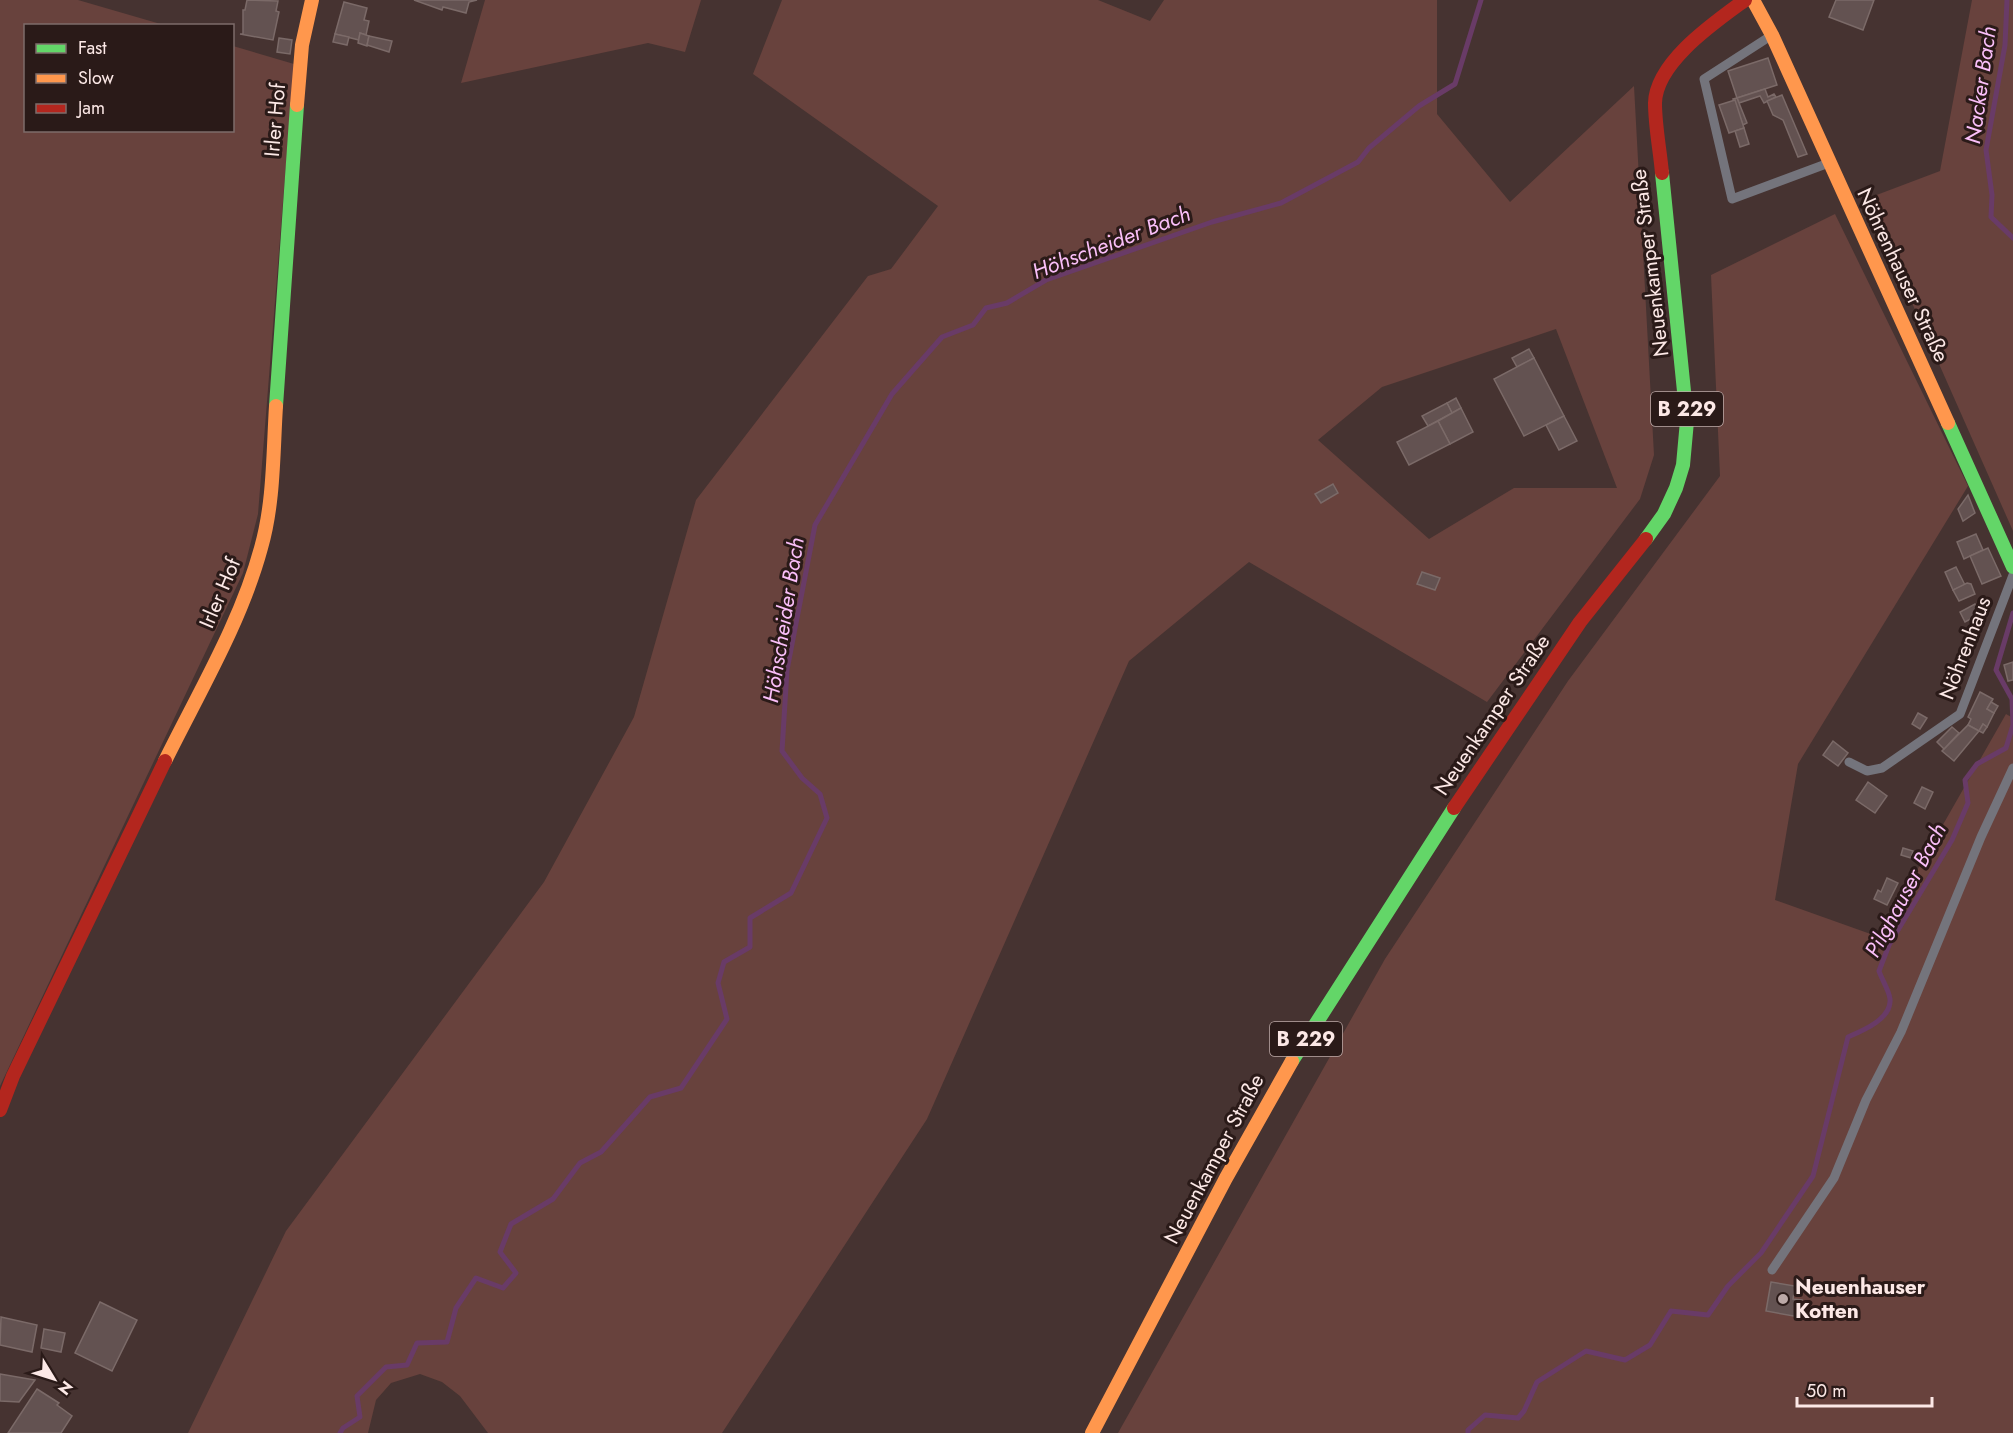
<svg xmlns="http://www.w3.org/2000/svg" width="2013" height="1433" font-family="Jost,sans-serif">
  <rect width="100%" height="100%" fill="#463331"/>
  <g fill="#68423d" fill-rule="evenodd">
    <path d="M0 0H78L164 25 26 26V130H232L233 46 294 64 258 514 243 573 0 1086Z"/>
    <path d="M485 0H701L685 52 648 43 461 83Z"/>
    <path d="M782 0H1098L1150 21 1164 0H1437V114L1510 202 1634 86 1654 455 1640 499 1487 702 1249 562 1129 661 927 1119 722 1433H488L460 1396 442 1382 420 1374 391 1383 376 1400 368 1433H188L286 1231 544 882 634 717 696 500 868 276 891 269 938 206 753 74ZM1556 329 1617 488H1514L1429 539 1318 440 1382 387Z"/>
    <path d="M1972 0H2013V531L1866 199 1940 171Z"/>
    <path d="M1835 214 1968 486 1798 764 1775 900 1879 937 2006 714 2013 718V1433H1118L1385 959 1568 681 1720 476 1711 275Z"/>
  </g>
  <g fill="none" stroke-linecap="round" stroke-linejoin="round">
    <g stroke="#693b67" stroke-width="5">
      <path d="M2007 0 2005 45 1986 150 1992 195 1991 217 2013 238"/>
      <path d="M340 1433 343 1428 360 1417 357 1396 386 1367 407 1365 417 1343 447 1342 456 1308 476 1278 503 1288 516 1273 500 1252 511 1224 553 1199 580 1163 601 1152 650 1097 681 1088 727 1019 718 983 724 962 750 947V918L791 893 827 818 820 794 802 778 782 751 787 670 815 525 892 394 942 337 973 325 986 308 1007 303 1046 280 1212 222 1281 203 1358 162 1369 148 1419 106 1455 84 1481 0"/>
      <path d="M1468 1433V1430L1485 1415 1518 1418 1524 1411 1537 1382 1586 1351 1625 1360 1650 1345 1671 1311 1708 1315 1728 1286 1761 1253 1813 1176 1848 1037C1862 1031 1892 1019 1890 999 1889 990 1882 980 1879 971L1889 945 1952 840 1968 803 1965 780 1977 764 2006 748 2013 725 2012 699 1996 670 2013 613"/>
    </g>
  </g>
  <g fill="#635251" stroke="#7b6a68" stroke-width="1.5">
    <path d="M247 0 278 1 276 11 279 12 273 40 240 34H243V10H245Z"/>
    <path d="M414 0H477L469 2 466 13 443 7 442 10Z"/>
    <path d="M1836 0H1874L1863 30 1829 17Z"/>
    <path d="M344 2 367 8 364 20 369 21 366 35 360 33 359 40 335 34Z"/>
    <path d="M360 33 369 36 367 46 358 43Z"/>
    <path d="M335 34 349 37 347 45 333 42Z"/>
    <path d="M369 36 392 41 389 52 367 45Z"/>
    <path d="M279 38 292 40 290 54 277 52Z"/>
    <path d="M1768 58 1777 85 1737 98 1728 71Z"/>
    <path d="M1765 89 1768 97 1774 94 1776 97 1764 103 1760 96 1739 103 1737 98Z"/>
    <path d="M1782 95 1807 154 1798 157 1783 120 1773 115 1767 101Z"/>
    <path d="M1737 98 1747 123 1743 125 1733 99Z"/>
    <path d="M1735 100 1744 128 1729 133 1719 105Z"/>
    <path d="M1744 128 1749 144 1740 147 1735 131Z"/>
    <path d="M1529 349 1534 358 1517 367 1512 358Z"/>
    <path d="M1534 358 1564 416 1524 436 1494 379Z"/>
    <path d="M1456 398 1461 408 1452 413 1447 403Z"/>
    <path d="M1447 403 1452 413 1428 426 1422 416Z"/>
    <path d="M1461 408 1473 432 1450 444 1438 421Z"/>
    <path d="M1564 416 1577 441 1559 450 1546 425Z"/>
    <path d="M1438 421 1450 444 1409 465 1397 442Z"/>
    <path d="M1333 484 1338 493 1321 503 1315 494Z"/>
    <path d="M1968 495 1975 513 1963 521 1958 509Z"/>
    <path d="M1976 534 1983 550 1964 559 1957 542Z"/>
    <path d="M1988 548 2001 576 1982 584 1970 556Z"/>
    <path d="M1956 567 1965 585 1953 590 1945 572Z"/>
    <path d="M1422 572 1440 578 1435 590 1417 584Z"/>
    <path d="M1967 583 1971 584 1975 594 1959 601 1953 590Z"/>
    <path d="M1975 604 1980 614 1965 622 1960 612Z"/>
    <path d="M2013 662V680L2008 681 2004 665Z"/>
    <path d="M1980 692 1993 699 1987 709 1994 713 1987 727 1983 724 1979 731 1968 725 1971 719 1968 717Z"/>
    <path d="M1991 702 1998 706 1994 713 1987 709Z"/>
    <path d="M1918 713 1927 718 1920 729 1912 724Z"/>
    <path d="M1983 724 1987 727 1983 733 1979 731Z"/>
    <path d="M1968 725 1979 731 1954 761 1942 751Z"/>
    <path d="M1952 727 1959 733 1944 749 1937 742Z"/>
    <path d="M1833 741 1848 753 1838 766 1823 755Z"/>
    <path d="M1868 782 1887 796 1875 813 1856 800Z"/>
    <path d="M1922 787 1933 792 1925 809 1914 803Z"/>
    <path d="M1903 848 1913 851 1911 858 1901 855Z"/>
    <path d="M1887 878 1898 883 1887 905 1874 899 1878 890 1881 892Z"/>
    <path d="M1771 1282 1795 1286 1793 1299 1802 1300 1799 1317 1766 1311Z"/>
    <path d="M100 1302 137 1320 112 1371 75 1353Z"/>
    <path d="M1 1317 37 1325 32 1352 0 1345Z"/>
    <path d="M44 1329 65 1333 61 1352 41 1348Z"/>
    <path d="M0 1374 35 1380 19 1402 0 1401Z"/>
    <path d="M37 1389 59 1403 57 1405 72 1416 61 1433H8Z"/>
  </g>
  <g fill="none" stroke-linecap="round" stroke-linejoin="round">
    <g stroke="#74747c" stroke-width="9">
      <path d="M1769 37 1704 79 1732 199 1826 164"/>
      <path d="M1849 762 1867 771 1882 768 1960 714 2013 575"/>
      <path d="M1772 1270 1834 1178 1866 1100 1901 1032 1981 837 2013 768"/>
    </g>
    <g stroke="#63d668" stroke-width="14">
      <path d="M276 406 297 105"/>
      <path d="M1948 423 2013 567"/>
      <path d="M1646 539 1664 514 1676 488 1683 465 1687 421 1662 173"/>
      <path d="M1292 1061 1454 808"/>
    </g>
    <g stroke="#ff974d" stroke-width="14">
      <path d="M1753 0 1772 35 1948 423"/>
      <path d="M297 105 302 45 312 0"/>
      <path d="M165 761C199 692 241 622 261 548 274 503 273 453 276 406"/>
      <path d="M1092 1433 1226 1178 1292 1061"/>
    </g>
    <g stroke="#b3261e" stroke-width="14">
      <path d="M1662 173C1660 150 1655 126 1655 103 1656 62 1715 22 1745 0"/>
      <path d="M1454 808 1580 622 1646 539"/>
      <path d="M0 1110 13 1076 165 761"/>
    </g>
  </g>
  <circle fill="#bca9a7" stroke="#2a1a18" stroke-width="2" cx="1783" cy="1299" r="6"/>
  <g text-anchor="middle" stroke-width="6" stroke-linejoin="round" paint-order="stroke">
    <g fill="#2a1a18" stroke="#bdaaa8" stroke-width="1.5">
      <rect x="1651" y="392" width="72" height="34" rx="4.5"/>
      <rect x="1270" y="1022" width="72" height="34" rx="4.5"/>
    </g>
    <g font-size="20" font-weight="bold" fill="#fce8e6">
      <text x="1687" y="416">B 229</text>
      <text x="1306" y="1046">B 229</text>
    </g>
    <g font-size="21" fill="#fce8e6" stroke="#2a1a18">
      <text transform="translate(275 120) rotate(-85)" y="7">Irler Hof</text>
      <text transform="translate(1650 263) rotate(-97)" y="7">Neuenkamper Straße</text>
      <text transform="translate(1903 275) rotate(65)" y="7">Nöhrenhauser Straße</text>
      <text transform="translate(220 593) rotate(-67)" y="7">Irler Hof</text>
      <text transform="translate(1965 648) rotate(-69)" y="7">Nöhrenhaus</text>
      <text transform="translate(1492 715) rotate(-56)" y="7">Neuenkamper Straße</text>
      <text transform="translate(1214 1159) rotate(-62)" y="7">Neuenkamper Straße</text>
    </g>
    <g font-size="21" font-weight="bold" fill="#fce8e6" stroke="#2a1a18" text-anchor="start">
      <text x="1795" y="1294">Neuenhauser<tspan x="1795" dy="24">Kotten</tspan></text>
    </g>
    <g font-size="22" font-style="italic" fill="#fabff9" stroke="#2a1a18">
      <text transform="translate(1980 85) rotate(-82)" y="8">Nacker Bach</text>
      <text transform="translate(1111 242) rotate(-21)" y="8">Höhscheider Bach</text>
      <text transform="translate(783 620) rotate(-81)" y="8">Höhscheider Bach</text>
      <text transform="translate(1905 890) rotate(-62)" y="8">Pilghauser Bach</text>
    </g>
  </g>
  <rect x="24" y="24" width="210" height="108" fill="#2a1a18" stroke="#7e6c6a" stroke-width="1.5"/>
  <rect x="36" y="44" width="30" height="9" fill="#63d668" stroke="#7e6c6a" stroke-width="1.5"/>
  <text x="78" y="54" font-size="18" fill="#fce8e6">Fast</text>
  <rect x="36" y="74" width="30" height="9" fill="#ff974d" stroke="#7e6c6a" stroke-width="1.5"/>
  <text x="78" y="84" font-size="18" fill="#fce8e6">Slow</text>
  <rect x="36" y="104" width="30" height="9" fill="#b3261e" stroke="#7e6c6a" stroke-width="1.5"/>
  <text x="78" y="114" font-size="18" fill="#fce8e6">Jam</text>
  <g transform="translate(54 1379) rotate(128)" stroke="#2a1a18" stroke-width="4.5" paint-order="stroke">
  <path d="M0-4.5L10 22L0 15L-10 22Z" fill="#fce8e6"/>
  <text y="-9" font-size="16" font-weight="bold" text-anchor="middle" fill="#fce8e6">N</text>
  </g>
  <path d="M1797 1397v9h135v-9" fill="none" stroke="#fce8e6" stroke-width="3"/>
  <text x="1806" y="1397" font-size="18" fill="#fce8e6" stroke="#2a1a18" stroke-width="4.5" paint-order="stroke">50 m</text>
</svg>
